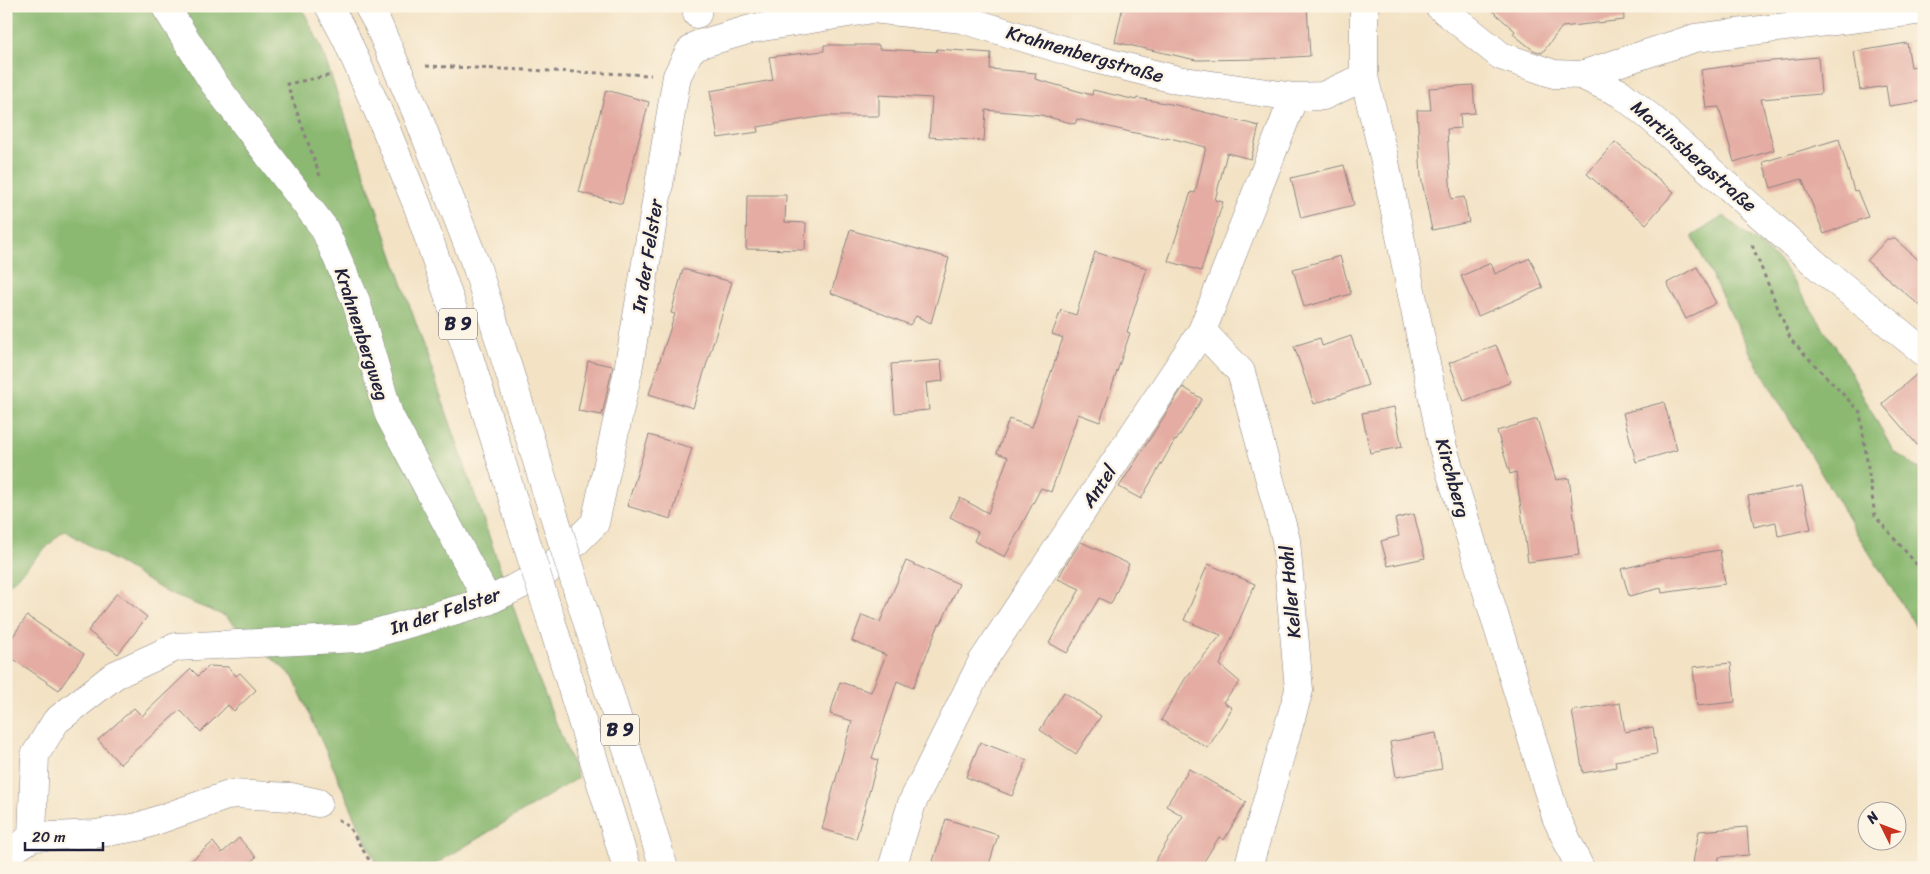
<svg xmlns="http://www.w3.org/2000/svg" width="1930" height="874" viewBox="0 0 1930 874" font-family="Sriracha,sans-serif">
<style>
.forest{fill:#8cb972;stroke:#576e56}
.building{fill:#e4aca2}
.lines{fill:none;stroke-linecap:round;stroke-linejoin:round}
.minor-casing{stroke:#8a8280;stroke-width:29}
.highway-casing{stroke:#8a8280;stroke-width:29}
.path{stroke:#8a8280;stroke-width:3;stroke-dasharray:4 4;stroke-linecap:butt}
.minor{stroke:#fff;stroke-width:28}
.highway{stroke:#fff;stroke-width:28}
.highway-bridge-casing{stroke:#8a8280;stroke-width:29;stroke-linecap:butt}
.highway-bridge{stroke:#fff;stroke-width:28}
.labels{text-anchor:middle;dominant-baseline:central;stroke-width:5;stroke-linejoin:round;paint-order:stroke}
.shield{fill:#fcf5e5;stroke:#63616e;stroke-width:1}
.shield-label{font-size:18px;font-weight:bold;fill:#22223b}
.street-label{font-size:19px;fill:#22223b;stroke:#fcf5e5}
</style>
<rect width="100%" height="100%" fill="#fcf5e5"/>
<filter id="ink" filterUnits="userSpaceOnUse"><feTurbulence type="fractalNoise" baseFrequency=".02" numOctaves="2"/><feDisplacementMap in="SourceGraphic" scale="10" xChannelSelector="R" yChannelSelector="G"/><feConvolveMatrix kernelMatrix="1 2 1 2 8 2 1 2 1" color-interpolation-filters="sRGB"/></filter>
<filter id="wash" filterUnits="userSpaceOnUse"><feTurbulence type="fractalNoise" baseFrequency=".0096" numOctaves="4" result="noise"/><feDisplacementMap in="SourceGraphic" scale="20" xChannelSelector="R" yChannelSelector="G"/><feGaussianBlur stdDeviation="1.12" result="paint"/><feColorMatrix in="noise" values="0 0 0 0 0 0 0 0 0 0 0 0 0 0 0 0 0 1.4 0 .05"/><feComposite in="paint" operator="in"/></filter>
<g filter="url(#wash)">
<rect width="100%" height="100%" fill="#f3e2c4"/>
<path class="forest" d="M 6,6 L 301,6 L 321,47 L 535,670 L 578,778 L 429,868 L 378,868 L 293,677 L 225,616 L 168,593 L 64,530 L 6,588 Z
M 1724,216 L 1781,263 L 1841,355 L 1893,451 L 1924,472 L 1924,643 L 1912,620 L 1859,537 L 1753,358 L 1692,236 Z"/>
<g id="blocks">
<path class="building" d="M 1123,6 L 1307,6 L 1310,56 L 1261,59 L 1196,60 L 1115,42 Z
M 1487,6 L 1623,6 L 1624,20 L 1562,27 L 1542,53 L 1533,50 L 1513,34 L 1515,31 Z
M 1907,43 L 1911,67 L 1924,65 L 1924,101 L 1889,106 L 1886,86 L 1860,90 L 1854,52 Z
M 824,45 L 879,45 L 879,49 L 936,52 L 937,49 L 991,53 L 990,69 L 1036,73 L 1035,79 L 1092,95 L 1093,90 L 1136,100 L 1137,98 L 1176,105 L 1259,126 L 1251,159 L 1227,153 L 1215,200 L 1223,202 L 1201,271 L 1168,261 L 1191,192 L 1195,193 L 1206,147 L 1166,137 L 1166,139 L 1130,132 L 1077,119 L 1075,124 L 1041,115 L 986,110 L 984,141 L 929,137 L 932,98 L 879,95 L 879,116 L 825,116 L 757,127 L 758,132 L 718,138 L 710,91 L 773,80 L 769,57 L 824,51 Z
M 1818,57 L 1821,94 L 1761,99 L 1774,150 L 1734,162 L 1719,107 L 1706,108 L 1701,70 L 1750,63 Z
M 1473,85 L 1475,113 L 1460,114 L 1461,128 L 1447,129 L 1451,199 L 1464,197 L 1469,222 L 1432,230 L 1421,177 L 1417,110 L 1431,110 L 1429,88 Z
M 606,90 L 649,102 L 622,204 L 579,192 Z
M 1839,139 L 1854,191 L 1857,190 L 1868,217 L 1824,234 L 1802,179 L 1771,188 L 1763,162 Z
M 1615,142 L 1674,192 L 1646,224 L 1587,174 Z
M 1344,165 L 1354,205 L 1301,218 L 1291,178 Z
M 747,195 L 786,195 L 785,222 L 806,223 L 805,250 L 746,249 Z
M 850,230 L 949,258 L 931,323 L 916,316 L 910,325 L 831,293 Z
M 1887,239 L 1895,239 L 1924,265 L 1924,309 L 1867,261 Z
M 1095,252 L 1147,268 L 1127,332 L 1130,333 L 1100,422 L 1078,414 L 1051,492 L 1041,488 L 1005,557 L 974,541 L 978,532 L 950,517 L 960,498 L 988,513 L 1008,457 L 997,453 L 1009,419 L 1032,427 L 1063,338 L 1052,334 L 1061,310 L 1076,315 Z
M 1340,256 L 1351,294 L 1304,307 L 1293,269 Z
M 1530,258 L 1543,288 L 1478,316 L 1461,276 L 1491,263 L 1495,274 Z
M 1697,267 L 1716,303 L 1686,319 L 1667,283 Z
M 683,269 L 732,282 L 693,408 L 649,394 L 675,314 L 671,313 Z
M 1351,336 L 1368,385 L 1314,404 L 1294,346 L 1320,338 L 1322,346 Z
M 1496,345 L 1511,382 L 1464,401 L 1449,363 Z
M 941,360 L 943,381 L 926,383 L 929,410 L 895,413 L 891,364 Z
M 588,361 L 613,366 L 602,415 L 578,411 Z
M 1924,368 L 1924,453 L 1882,404 Z
M 1183,387 L 1202,399 L 1176,441 L 1175,440 L 1141,499 L 1119,487 Z
M 1664,402 L 1677,450 L 1636,462 L 1623,413 Z
M 1394,407 L 1402,447 L 1370,453 L 1362,413 Z
M 1537,419 L 1556,480 L 1569,478 L 1579,555 L 1528,562 L 1516,472 L 1510,474 L 1497,431 Z
M 649,435 L 692,448 L 671,519 L 627,506 Z
M 1802,486 L 1811,529 L 1778,536 L 1776,522 L 1754,527 L 1748,496 Z
M 1414,514 L 1425,558 L 1388,566 L 1381,541 L 1399,536 L 1395,519 Z
M 1081,542 L 1129,564 L 1111,604 L 1099,598 L 1067,653 L 1049,643 L 1080,589 L 1058,579 L 1065,566 Z
M 1720,550 L 1725,584 L 1662,593 L 1661,588 L 1629,596 L 1621,569 L 1663,559 Z
M 906,561 L 959,584 L 941,624 L 939,624 L 913,688 L 897,681 L 872,758 L 878,760 L 856,839 L 822,829 L 852,721 L 830,714 L 840,682 L 871,692 L 886,655 L 852,641 L 862,615 L 880,622 Z
M 1208,564 L 1255,584 L 1220,665 L 1240,682 L 1223,702 L 1232,708 L 1208,748 L 1161,720 L 1185,679 L 1221,635 L 1184,620 Z
M 117,593 L 147,617 L 118,654 L 88,631 Z
M 27,616 L 84,654 L 59,690 L 6,654 L 6,646 Z
M 1731,663 L 1735,702 L 1697,706 L 1693,667 Z
M 208,666 L 228,667 L 236,676 L 240,673 L 256,690 L 234,711 L 228,705 L 201,732 L 180,710 L 120,764 L 98,740 L 134,708 L 142,716 L 191,669 L 198,676 Z
M 1064,692 L 1101,716 L 1076,754 L 1040,730 Z
M 1620,703 L 1625,732 L 1653,727 L 1657,754 L 1615,761 L 1616,767 L 1583,773 L 1572,711 Z
M 1436,733 L 1442,769 L 1396,777 L 1390,742 Z
M 980,742 L 1027,760 L 1012,796 L 966,777 Z
M 1189,769 L 1246,802 L 1224,840 L 1219,837 L 1200,868 L 1151,868 L 1183,816 L 1166,806 Z
M 946,819 L 998,835 L 988,868 L 931,868 Z
M 1747,827 L 1749,855 L 1719,857 L 1717,868 L 1692,868 L 1699,831 Z
M 239,838 L 256,857 L 244,868 L 183,868 L 213,842 L 222,853 Z"/>
</g>
</g>
<g filter="url(#ink)">
<use href="#blocks" fill-opacity="0" stroke="#8a8280" stroke-width="1"/>
<g class="lines">
<g class="minor-casing">
<path id="minor" d="M 165,6 L 213,82 L 324,228 L 356,301 L 389,415 L 488,601
M 1364,6 L 1364,77 L 1384,157 L 1443,448 L 1556,817 L 1580,868
M 1439,6 L 1501,56 L 1554,74 L 1581,75 L 1620,93 L 1650,117 L 1820,268 L 1924,352
M 697,14 L 698,6
M 1581,75 L 1695,38 L 1924,10
M 1202,331 L 1241,372 L 1286,540 L 1299,690 L 1248,868
M 32,837 L 95,834 L 138,827 L 232,794 L 291,797 L 318,803
M 6,855 L 32,837 L 35,755 L 56,721 L 115,675 L 176,647 L 358,638 L 488,601 L 545,573 L 595,523 L 628,371 L 677,76 L 689,52 L 697,45 L 751,29 L 873,9 L 962,19 L 1087,57 L 1178,80 L 1294,97 L 1323,96 L 1364,77
M 892,868 L 912,803 L 982,662 L 1202,331 L 1294,97"/>
</g>
<g class="highway-casing">
<path id="highway" d="M 329,6 L 346,38
M 368,6 L 377,22
M 417,114 L 477,268 L 546,490
M 385,127 L 418,207 L 468,353 L 521,525
M 578,592 L 664,868
M 551,620 L 627,868"/>
</g>
<path class="path" d="M 426,66 L 651,75
M 320,176 L 287,84 L 332,75
M 1752,245 L 1791,340 L 1860,412 L 1875,516 L 1924,573
M 338,819 L 349,827 L 374,868"/>
<use href="#minor" class="minor"/>
<use href="#highway" class="highway"/>
<g class="highway-bridge-casing">
<path id="highway-bridge" d="M 377,22 L 417,114
M 346,38 L 385,127
M 546,490 L 578,592
M 521,525 L 551,620"/>
</g>
<use href="#highway-bridge" class="highway-bridge"/>
</g>
</g>
<g class="labels">
<g class="shield">
<rect x="439" y="308.5" width="38" height="31" rx="4"/>
<rect x="601" y="714.5" width="38" height="31" rx="4"/>
</g>
<g class="shield-label">
<text x="458" y="324">B 9</text>
<text x="620" y="730">B 9</text>
</g>
<g class="street-label">
<text transform="translate(1085 54) rotate(16)">Krahnenbergstraße</text>
<text transform="translate(1694 156) rotate(41)">Martinsbergstraße</text>
<text transform="translate(647 256) rotate(-81)">In der Felster</text>
<text transform="translate(362 334) rotate(72)">Krahnenbergweg</text>
<text transform="translate(1453 478) rotate(74)">Kirchberg</text>
<text transform="translate(1099 486) rotate(-56)">Antel</text>
<text transform="translate(1290 592) rotate(-95)">Keller Hohl</text>
<text transform="translate(445 611) rotate(-18)">In der Felster</text>
</g>
</g>
<rect width="1930" height="874" fill="none" stroke="#fcf5e5" stroke-width="25"/>
<g transform="translate(1882 826) rotate(312)"><circle r="24" fill="#fcf5e5" stroke="#a5a1a1"/>
<path d="M0-4L9 19L0 12L-9 19Z" fill="#c8321e"/>
<text y="-8" font-size="14" font-weight="bold" text-anchor="middle" fill="#22223b">N</text>
</g>
<path d="M25 842v8h78v-8" fill="none" stroke="#22223b" stroke-width="2.5"/>
<text x="32" y="842" font-size="15" fill="#22223b" stroke="#fcf5e5" stroke-width="4" paint-order="stroke">20 m</text>
</svg>
